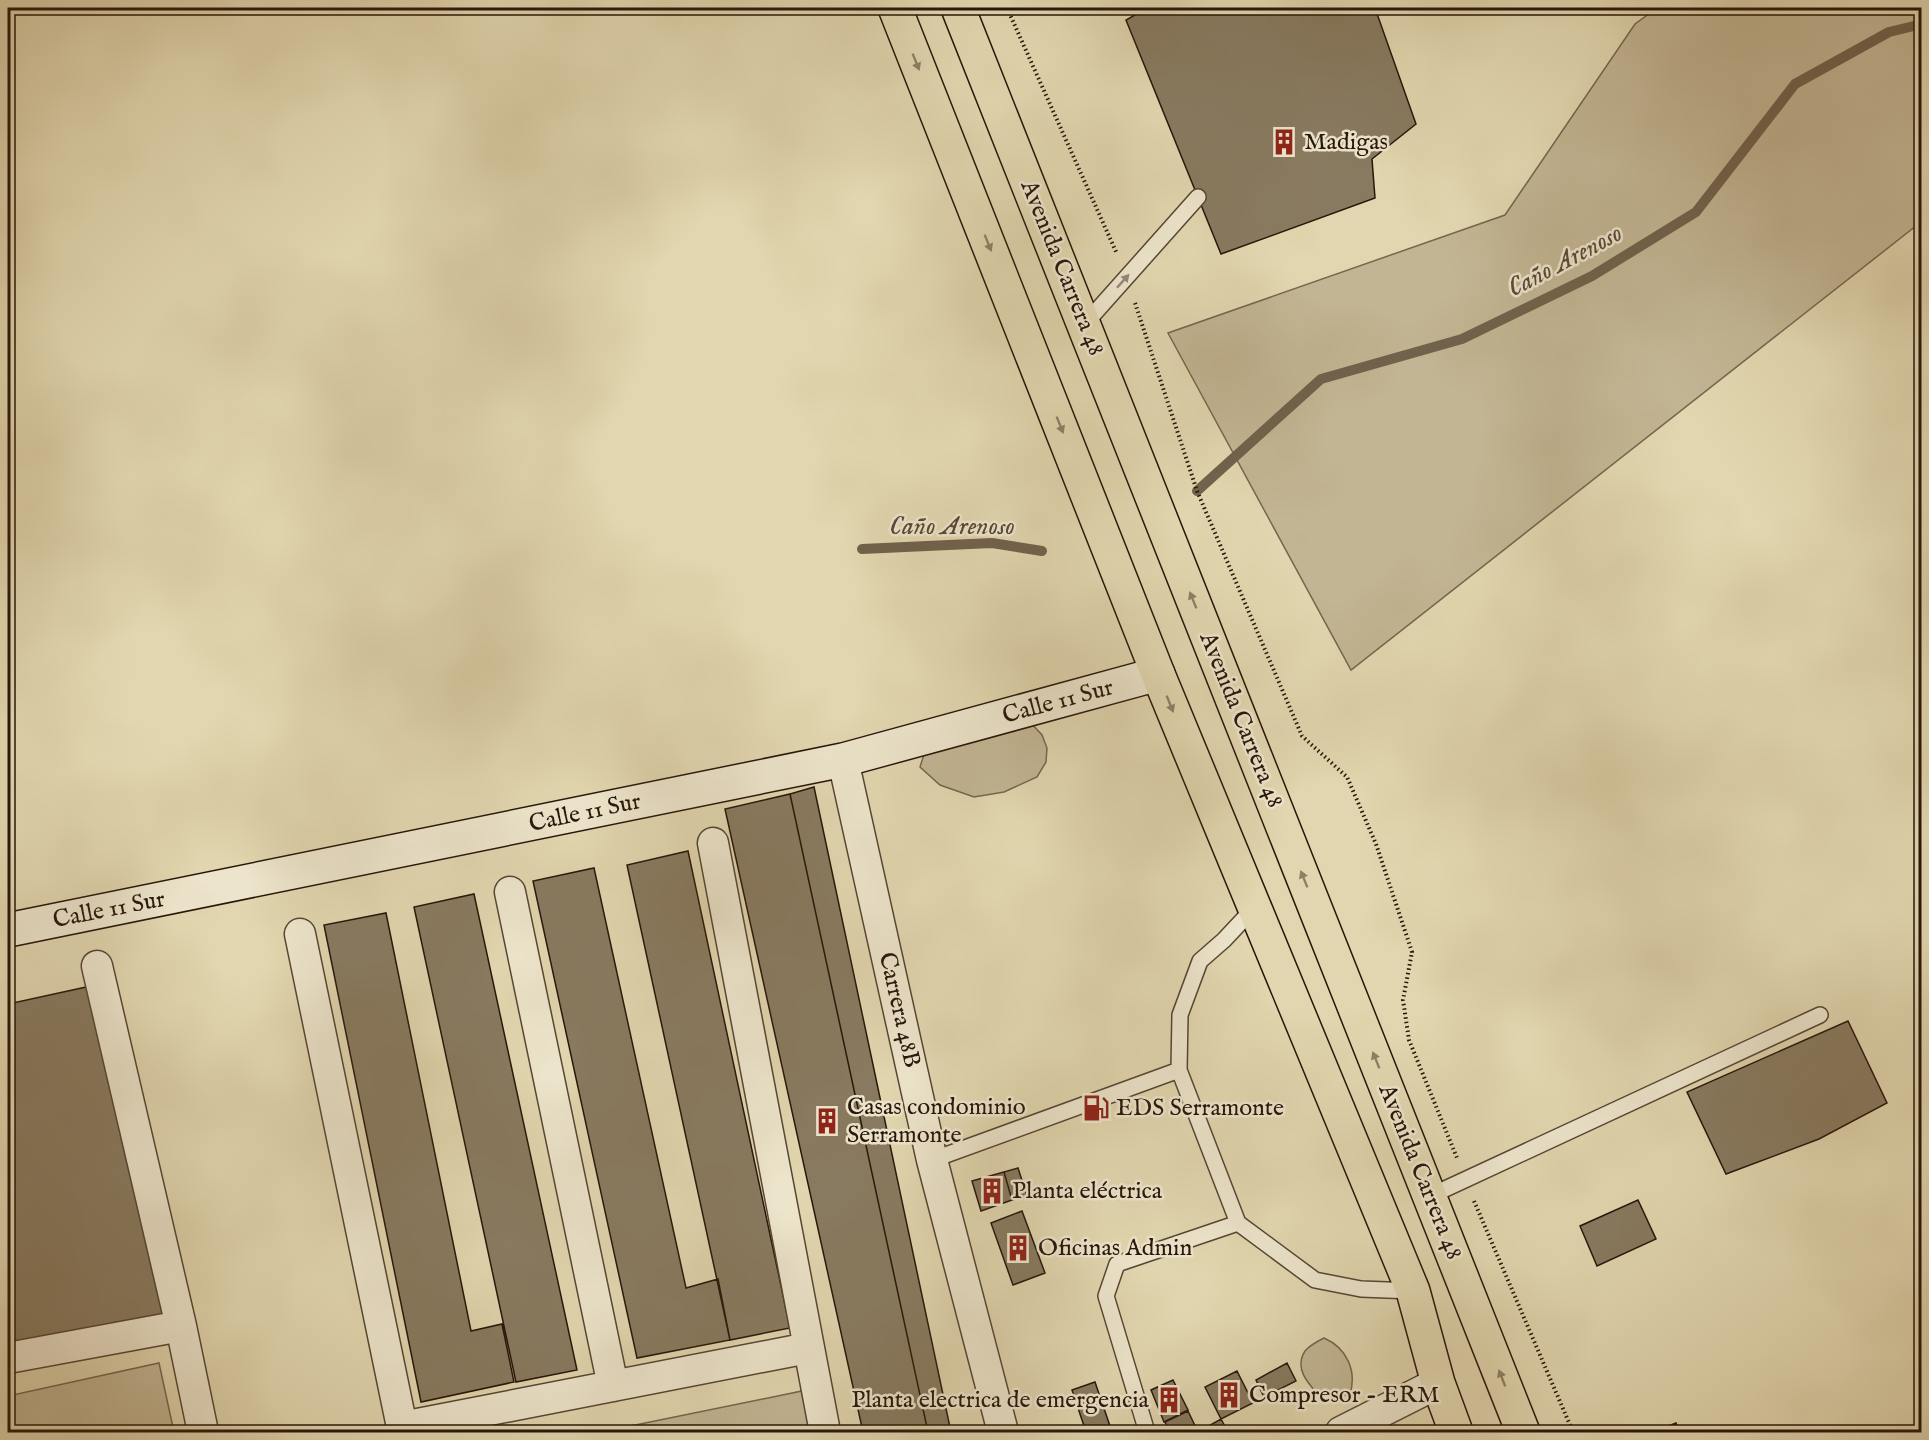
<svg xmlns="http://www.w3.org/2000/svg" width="1929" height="1440" viewBox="0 0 1929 1440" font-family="'IM FELL English',serif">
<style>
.green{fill:#c2b593;stroke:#75664f;stroke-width:1.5}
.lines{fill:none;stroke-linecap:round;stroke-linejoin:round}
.stream{stroke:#71624c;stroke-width:10}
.building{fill:#887a60;stroke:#28160b;stroke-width:1.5}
.lane-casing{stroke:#564634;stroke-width:18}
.street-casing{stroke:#564634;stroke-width:33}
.secondary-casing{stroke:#28160b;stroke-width:36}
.primary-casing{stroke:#28160b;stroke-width:36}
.path{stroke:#28160b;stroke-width:4;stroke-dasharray:1.5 3;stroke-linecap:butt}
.lane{stroke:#ece4cb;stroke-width:15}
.street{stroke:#ece4cb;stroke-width:30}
.secondary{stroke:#ece4cb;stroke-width:33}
.primary{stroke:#e1d6af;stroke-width:33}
.oneway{fill:#8e8065}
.oneway2{fill:#948775}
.labels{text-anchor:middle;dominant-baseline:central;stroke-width:5;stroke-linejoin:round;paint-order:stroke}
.poi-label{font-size:24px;fill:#28160b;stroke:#ece4cb;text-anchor:start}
.street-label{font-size:24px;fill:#28160b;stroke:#ece4cb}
.water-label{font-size:26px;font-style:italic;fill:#594936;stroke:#ece4cb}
</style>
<rect width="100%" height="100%" fill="#e1d6af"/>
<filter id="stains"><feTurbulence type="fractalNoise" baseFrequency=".00333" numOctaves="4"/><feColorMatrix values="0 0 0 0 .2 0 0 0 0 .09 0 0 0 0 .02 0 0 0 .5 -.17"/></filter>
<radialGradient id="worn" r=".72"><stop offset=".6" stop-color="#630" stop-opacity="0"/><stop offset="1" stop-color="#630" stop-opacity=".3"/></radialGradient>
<path class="green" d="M 1657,8 L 1921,8 L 1921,222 L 1351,670 L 1168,333 L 1505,215 L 1635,24 Z
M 1029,721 L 1042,735 L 1047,748 L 1046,762 L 1037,777 L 1004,792 L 974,797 L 940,785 L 920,767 L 926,748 Z
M 1324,1338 C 1347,1348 1357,1371 1350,1394 L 1324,1401 C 1313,1388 1292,1371 1305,1351 C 1309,1346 1318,1341 1324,1338 Z
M 159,1363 L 174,1432 L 8,1432 L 8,1396 Z
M 802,1391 L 812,1432 L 601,1432 Z"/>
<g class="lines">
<path class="stream" d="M 1197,491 L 1321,379 L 1462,339 L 1592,276 L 1696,212 L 1795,84 L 1889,32 L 1922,24
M 862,549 L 992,543 L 1042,551"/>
</g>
<path class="building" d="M 1147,8 L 1375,8 L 1416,124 L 1372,159 L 1375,198 L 1221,254 L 1126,20 Z
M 814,787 L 951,1432 L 928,1432 L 790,794 Z
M 790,794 L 928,1432 L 863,1432 L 725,809 Z
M 688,851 L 790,1328 L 730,1340 L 627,865 Z
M 594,868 L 686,1288 L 718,1279 L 730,1340 L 637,1358 L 533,881 Z
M 474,894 L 577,1370 L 516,1382 L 414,907 Z
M 386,913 L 471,1331 L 502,1324 L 514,1382 L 421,1402 L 324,925 Z
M 91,986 L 168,1313 L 10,1343 L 8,1327 L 8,1004 Z
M 1848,1021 L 1887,1103 L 1819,1139 L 1726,1174 L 1687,1092 Z
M 1018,1168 L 1027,1196 L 1012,1200 L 1004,1172 Z
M 1004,1172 L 1012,1200 L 981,1211 L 972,1181 Z
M 1638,1200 L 1656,1239 L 1597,1266 L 1580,1226 Z
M 1022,1211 L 1045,1273 L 1013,1285 L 991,1223 Z
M 1287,1363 L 1296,1381 L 1264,1397 L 1256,1380 Z
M 1237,1371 L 1253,1403 L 1221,1419 L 1205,1387 Z
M 1173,1380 L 1188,1410 L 1164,1422 L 1151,1390 Z
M 1095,1382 L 1111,1429 L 1099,1432 L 1086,1432 L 1072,1390 Z
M 1188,1411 L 1198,1432 L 1170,1432 L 1165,1422 Z
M 1221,1419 L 1228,1432 L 1198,1432 Z
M 1676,1423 L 1679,1432 L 1653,1432 Z"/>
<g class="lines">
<g class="lane-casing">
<path id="lane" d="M 1084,325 L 1198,197
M 1254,908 L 1224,940 L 1200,961 L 1180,1015 L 1179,1070 L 1238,1223 L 1315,1280 L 1361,1289 L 1413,1291
M 932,1160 L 1179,1070
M 1430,1196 L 1820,1015
M 1147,1432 L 1106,1296 L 1117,1264 L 1238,1223"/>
</g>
<g class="street-casing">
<path id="street" d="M 843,760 L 932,1160 L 1003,1432
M 713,843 L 825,1432
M 510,892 L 613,1386
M 300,934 L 403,1432
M 97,966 L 181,1326 L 203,1432
M 8,1358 L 181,1326
M 402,1427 L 808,1348
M 1341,1432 L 1438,1383"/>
</g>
<g class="secondary-casing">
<path id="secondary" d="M 8,930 L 843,760 L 1158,674"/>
</g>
<g class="primary-casing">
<path id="primary" d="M 895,8 L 1158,674 L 1413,1291 L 1438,1383 L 1456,1432
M 958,8 L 1523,1432"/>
</g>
<path class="path" d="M 1007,8 L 1117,254
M 1135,303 L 1197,491 L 1302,736 L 1347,777 L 1376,844 L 1412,952 L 1403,1000 L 1409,1040 L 1457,1158
M 1474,1201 L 1573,1432"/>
<use href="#lane" class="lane"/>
<use href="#street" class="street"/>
<use href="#secondary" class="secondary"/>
<use href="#primary" class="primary"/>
</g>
<defs><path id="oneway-solid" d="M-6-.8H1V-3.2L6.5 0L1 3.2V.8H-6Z" transform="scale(1.5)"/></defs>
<g class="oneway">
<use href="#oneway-solid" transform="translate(916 62) rotate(68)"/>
<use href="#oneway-solid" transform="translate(988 243) rotate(68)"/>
<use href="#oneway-solid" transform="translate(1060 425) rotate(68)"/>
<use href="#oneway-solid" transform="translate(1193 600) rotate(-112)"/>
<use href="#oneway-solid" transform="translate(1170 704) rotate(68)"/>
<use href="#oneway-solid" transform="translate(1304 879) rotate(-112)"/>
<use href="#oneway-solid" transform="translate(1376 1060) rotate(-112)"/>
<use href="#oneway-solid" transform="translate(1502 1378) rotate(-111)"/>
</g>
<use class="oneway2" href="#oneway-solid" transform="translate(1123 281) rotate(-48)"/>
<defs>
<g id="building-bare" transform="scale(2.07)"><path d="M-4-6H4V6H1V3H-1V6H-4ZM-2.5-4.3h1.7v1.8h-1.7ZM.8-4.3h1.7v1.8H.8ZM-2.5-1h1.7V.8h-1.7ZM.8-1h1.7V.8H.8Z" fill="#8f2418" stroke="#ece4cb" stroke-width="2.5" paint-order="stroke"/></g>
<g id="fuel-bare" transform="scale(2.07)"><path d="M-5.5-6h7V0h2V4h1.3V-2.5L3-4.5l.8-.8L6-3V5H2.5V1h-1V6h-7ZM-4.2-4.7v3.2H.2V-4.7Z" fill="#8f2418" stroke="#ece4cb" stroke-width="2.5" paint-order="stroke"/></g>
</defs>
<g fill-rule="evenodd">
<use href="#building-bare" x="1284" y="142"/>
<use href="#fuel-bare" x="1096" y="1108"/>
<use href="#building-bare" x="827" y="1121"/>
<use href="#building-bare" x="992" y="1191"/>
<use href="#building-bare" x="1018" y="1248"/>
<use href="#building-bare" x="1229" y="1395"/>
<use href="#building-bare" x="1169" y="1400"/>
</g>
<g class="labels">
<g class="poi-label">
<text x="1304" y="142">Madigas</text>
<text x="847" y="1107">Casas condominio<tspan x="847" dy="28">Serramonte</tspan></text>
<text x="1116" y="1108">EDS Serramonte</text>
<text x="1012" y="1191">Planta eléctrica</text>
<text x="1038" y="1248">Oficinas Admin</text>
<text x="1249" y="1395">Compresor - ERM</text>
<text x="1149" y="1400" text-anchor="end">Planta electrica de emergencia</text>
</g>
<g class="street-label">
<text transform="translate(1062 268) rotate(68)">Avenida Carrera 48</text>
<text transform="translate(1058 702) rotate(-15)">Calle 11 Sur</text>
<text transform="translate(1241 720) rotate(68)">Avenida Carrera 48</text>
<text transform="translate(585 813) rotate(-12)">Calle 11 Sur</text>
<text transform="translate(109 910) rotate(-11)">Calle 11 Sur</text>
<text transform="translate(899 1010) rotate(77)">Carrera 48B</text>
<text transform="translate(1420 1172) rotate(68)">Avenida Carrera 48</text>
</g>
<g class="water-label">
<text transform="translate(1565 261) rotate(-28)">Caño Arenoso</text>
<text x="952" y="526">Caño Arenoso</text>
</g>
</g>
<rect width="1929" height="1440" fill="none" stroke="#e1d6af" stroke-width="30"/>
<rect x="9" y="9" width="1911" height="1422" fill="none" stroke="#28160b" stroke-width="3"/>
<rect x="15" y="15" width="1899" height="1410" fill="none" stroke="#28160b" stroke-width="1.5"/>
<rect width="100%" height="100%" filter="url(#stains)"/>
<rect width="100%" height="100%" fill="url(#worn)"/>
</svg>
